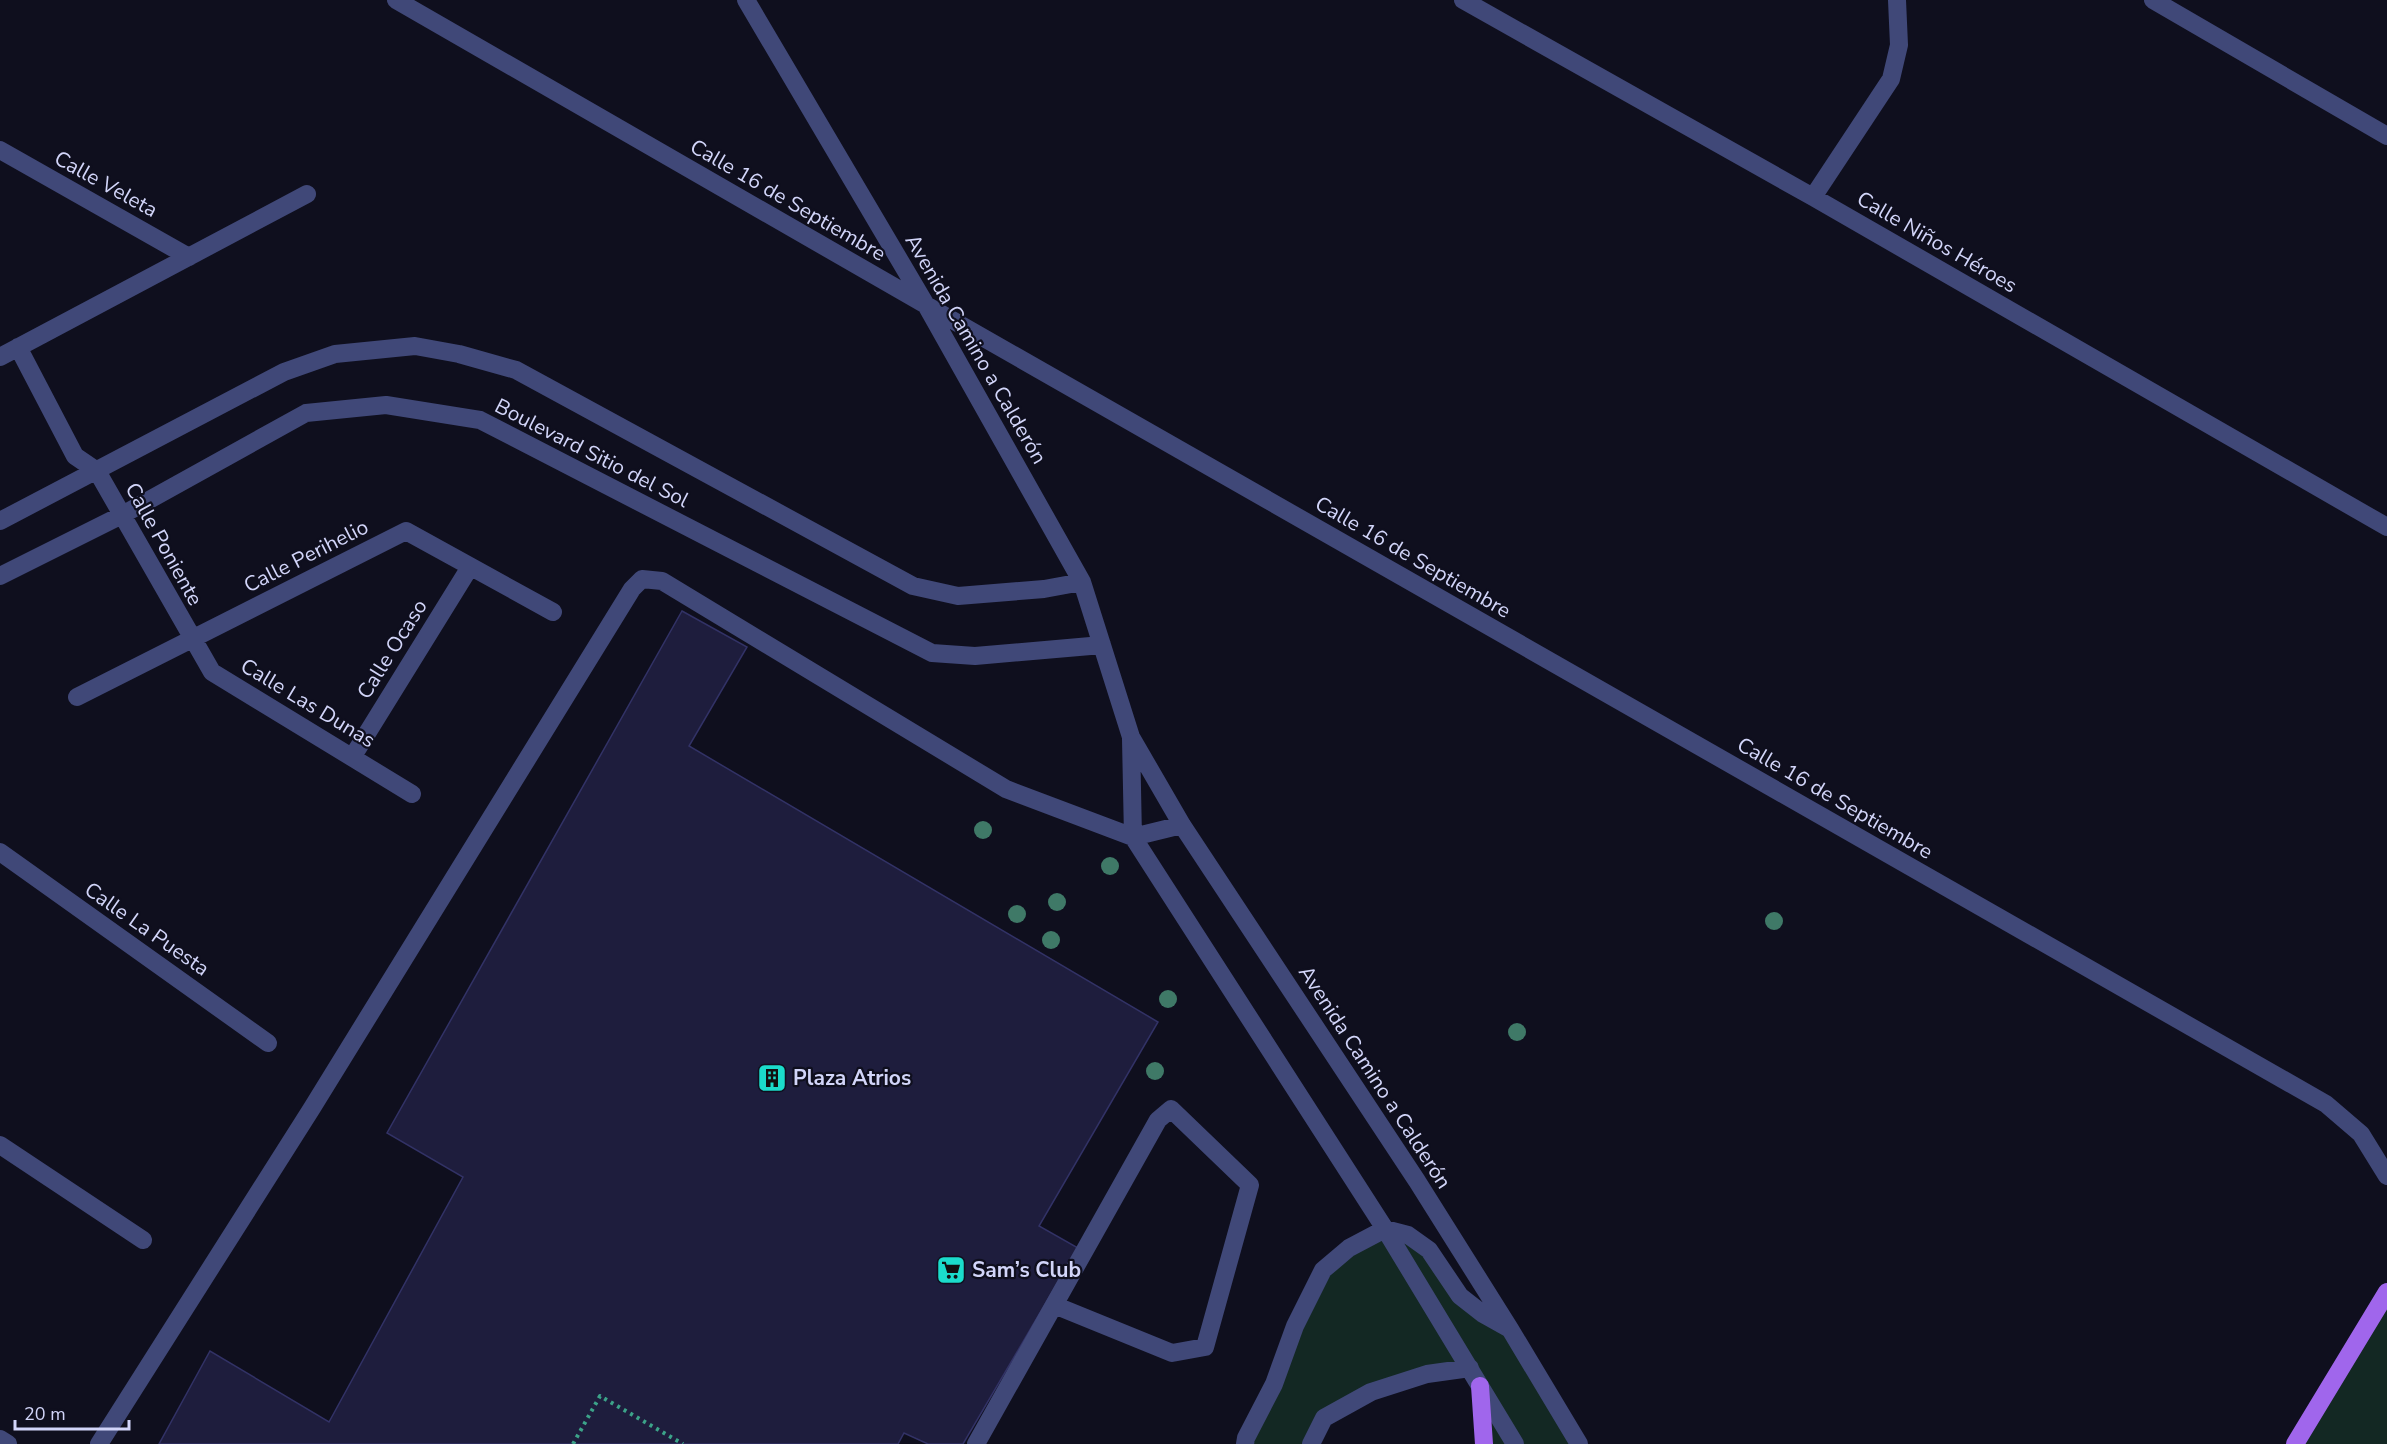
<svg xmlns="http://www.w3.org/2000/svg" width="2387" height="1444" viewBox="0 0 2387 1444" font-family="'Nunito Sans',sans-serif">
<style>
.green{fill:#132823}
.building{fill:#1e1d3d;stroke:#323266;stroke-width:1.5}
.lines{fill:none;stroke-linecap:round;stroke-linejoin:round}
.path{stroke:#3ca389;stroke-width:4;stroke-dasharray:3 4.5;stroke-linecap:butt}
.minor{stroke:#404878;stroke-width:18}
.major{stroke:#a066ec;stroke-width:18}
.tree{fill:#3f7967}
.labels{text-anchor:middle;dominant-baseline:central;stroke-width:4.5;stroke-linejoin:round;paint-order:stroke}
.street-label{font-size:21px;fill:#d2d5f9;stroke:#0f0f1e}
.poi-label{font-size:21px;font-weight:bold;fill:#d2d5f9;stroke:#0f0f1e;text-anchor:start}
</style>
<rect width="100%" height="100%" fill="#0f0f1e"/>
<path class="green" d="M 1408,1235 L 1460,1296 L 1510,1329 L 1579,1444 L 1491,1444 L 1469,1368 L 1427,1374 L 1324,1418 L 1311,1444 L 1245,1444 L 1295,1326 L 1349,1248 Z
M 2387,1292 L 2387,1444 L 2296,1444 Z"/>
<path class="building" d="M 682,611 L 747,647 L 689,746 L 1158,1022 L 1039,1226 L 1078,1248 L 963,1444 L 928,1444 L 904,1433 L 898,1444 L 159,1444 L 210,1351 L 329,1422 L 463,1177 L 387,1133 Z"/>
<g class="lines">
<path class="path" d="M 573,1444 L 600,1396 L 683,1444"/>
<path class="minor" d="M 396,0 L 926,305 L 2326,1104 L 2361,1134 L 2387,1176
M 746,0 L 926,305 L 1082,582 L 1131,737 L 1182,825 L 1417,1181 L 1510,1329 L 1579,1444
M 1463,0 L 1813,197 L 2387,527
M 2153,0 L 2387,136
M 0,150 L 189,257
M 1813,197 L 1891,79 L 1899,45 L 1897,0
M 18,347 L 75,456 L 97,471 L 212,672 L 412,794
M 0,357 L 307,194
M 0,521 L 284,372 L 335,354 L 415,346 L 459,354 L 516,370 L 913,586 L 958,596 L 1044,589 L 1082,582
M 0,576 L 122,515 L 306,413 L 386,405 L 480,420 L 932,653 L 975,656 L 1102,645
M 77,697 L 406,531 L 553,612
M 1131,739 L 1133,837 L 1385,1229 L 1515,1444
M 353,756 L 470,567
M 0,852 L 268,1043
M 0,1145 L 143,1240
M 0,1439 L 8,1444
M 99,1444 L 312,1108 L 632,589 L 642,579 L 662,581 L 1006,789 L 1133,837 L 1182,825
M 976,1444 C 1037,1336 1097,1228 1158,1120 L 1171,1109 L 1250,1185 L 1205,1347 L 1172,1353 L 1054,1305
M 1245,1444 L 1246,1438 L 1274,1384 L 1295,1326 L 1323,1270 L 1349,1248 L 1385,1229 L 1408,1235 L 1429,1250 L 1460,1296 L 1483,1314 L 1508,1328
M 1311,1444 L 1324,1418 L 1371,1392 L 1427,1374 L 1470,1368"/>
<path class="major" d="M 1480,1386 L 1484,1444
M 2295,1444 L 2387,1292"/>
</g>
<g class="tree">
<circle cx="983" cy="830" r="9"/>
<circle cx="1110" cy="866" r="9"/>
<circle cx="1057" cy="902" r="9"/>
<circle cx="1017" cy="914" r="9"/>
<circle cx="1774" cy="921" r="9"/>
<circle cx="1051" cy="940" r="9"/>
<circle cx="1168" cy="999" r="9"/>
<circle cx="1517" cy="1032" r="9"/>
<circle cx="1155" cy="1071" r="9"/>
</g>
<defs>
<g id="building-square" transform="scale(1.5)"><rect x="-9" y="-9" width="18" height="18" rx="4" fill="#1bdccb" stroke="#0f0f1e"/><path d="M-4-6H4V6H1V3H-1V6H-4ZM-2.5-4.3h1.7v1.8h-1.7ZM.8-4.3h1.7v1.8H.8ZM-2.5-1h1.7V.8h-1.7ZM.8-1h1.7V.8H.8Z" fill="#111"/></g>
<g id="supermarket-square" transform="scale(1.5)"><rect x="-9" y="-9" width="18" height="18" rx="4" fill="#1bdccb" stroke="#0f0f1e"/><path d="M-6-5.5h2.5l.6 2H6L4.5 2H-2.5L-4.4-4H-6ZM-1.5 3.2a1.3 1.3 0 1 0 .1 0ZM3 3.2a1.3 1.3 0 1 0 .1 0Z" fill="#111"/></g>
</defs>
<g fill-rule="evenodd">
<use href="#building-square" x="772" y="1078"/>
<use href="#supermarket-square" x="951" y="1270"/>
</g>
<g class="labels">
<g class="street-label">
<text transform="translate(106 184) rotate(29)">Calle Veleta</text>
<text transform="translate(788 200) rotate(30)">Calle 16 de Septiembre</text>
<text transform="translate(1937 242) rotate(30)">Calle Niños Héroes</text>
<text transform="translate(976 349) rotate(60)">Avenida Camino a Calderón</text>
<text transform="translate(592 453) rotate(27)">Boulevard Sitio del Sol</text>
<text transform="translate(164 544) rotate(61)">Calle Poniente</text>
<text transform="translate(306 556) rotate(-27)">Calle Perihelio</text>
<text transform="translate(1413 557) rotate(30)">Calle 16 de Septiembre</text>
<text transform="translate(392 649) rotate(-58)">Calle Ocaso</text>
<text transform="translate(308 703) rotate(31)">Calle Las Dunas</text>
<text transform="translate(1835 798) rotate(30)">Calle 16 de Septiembre</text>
<text transform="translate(147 929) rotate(35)">Calle La Puesta</text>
<text transform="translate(1375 1077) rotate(57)">Avenida Camino a Calderón</text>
</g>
<g class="poi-label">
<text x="793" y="1078">Plaza Atrios</text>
<text x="972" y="1270">Sam’s Club</text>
</g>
</g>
<path d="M15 1420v9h114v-9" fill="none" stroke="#d2d5f9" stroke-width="3"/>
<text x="24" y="1420" font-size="18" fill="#d2d5f9" stroke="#0f0f1e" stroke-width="4.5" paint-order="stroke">20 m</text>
</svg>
